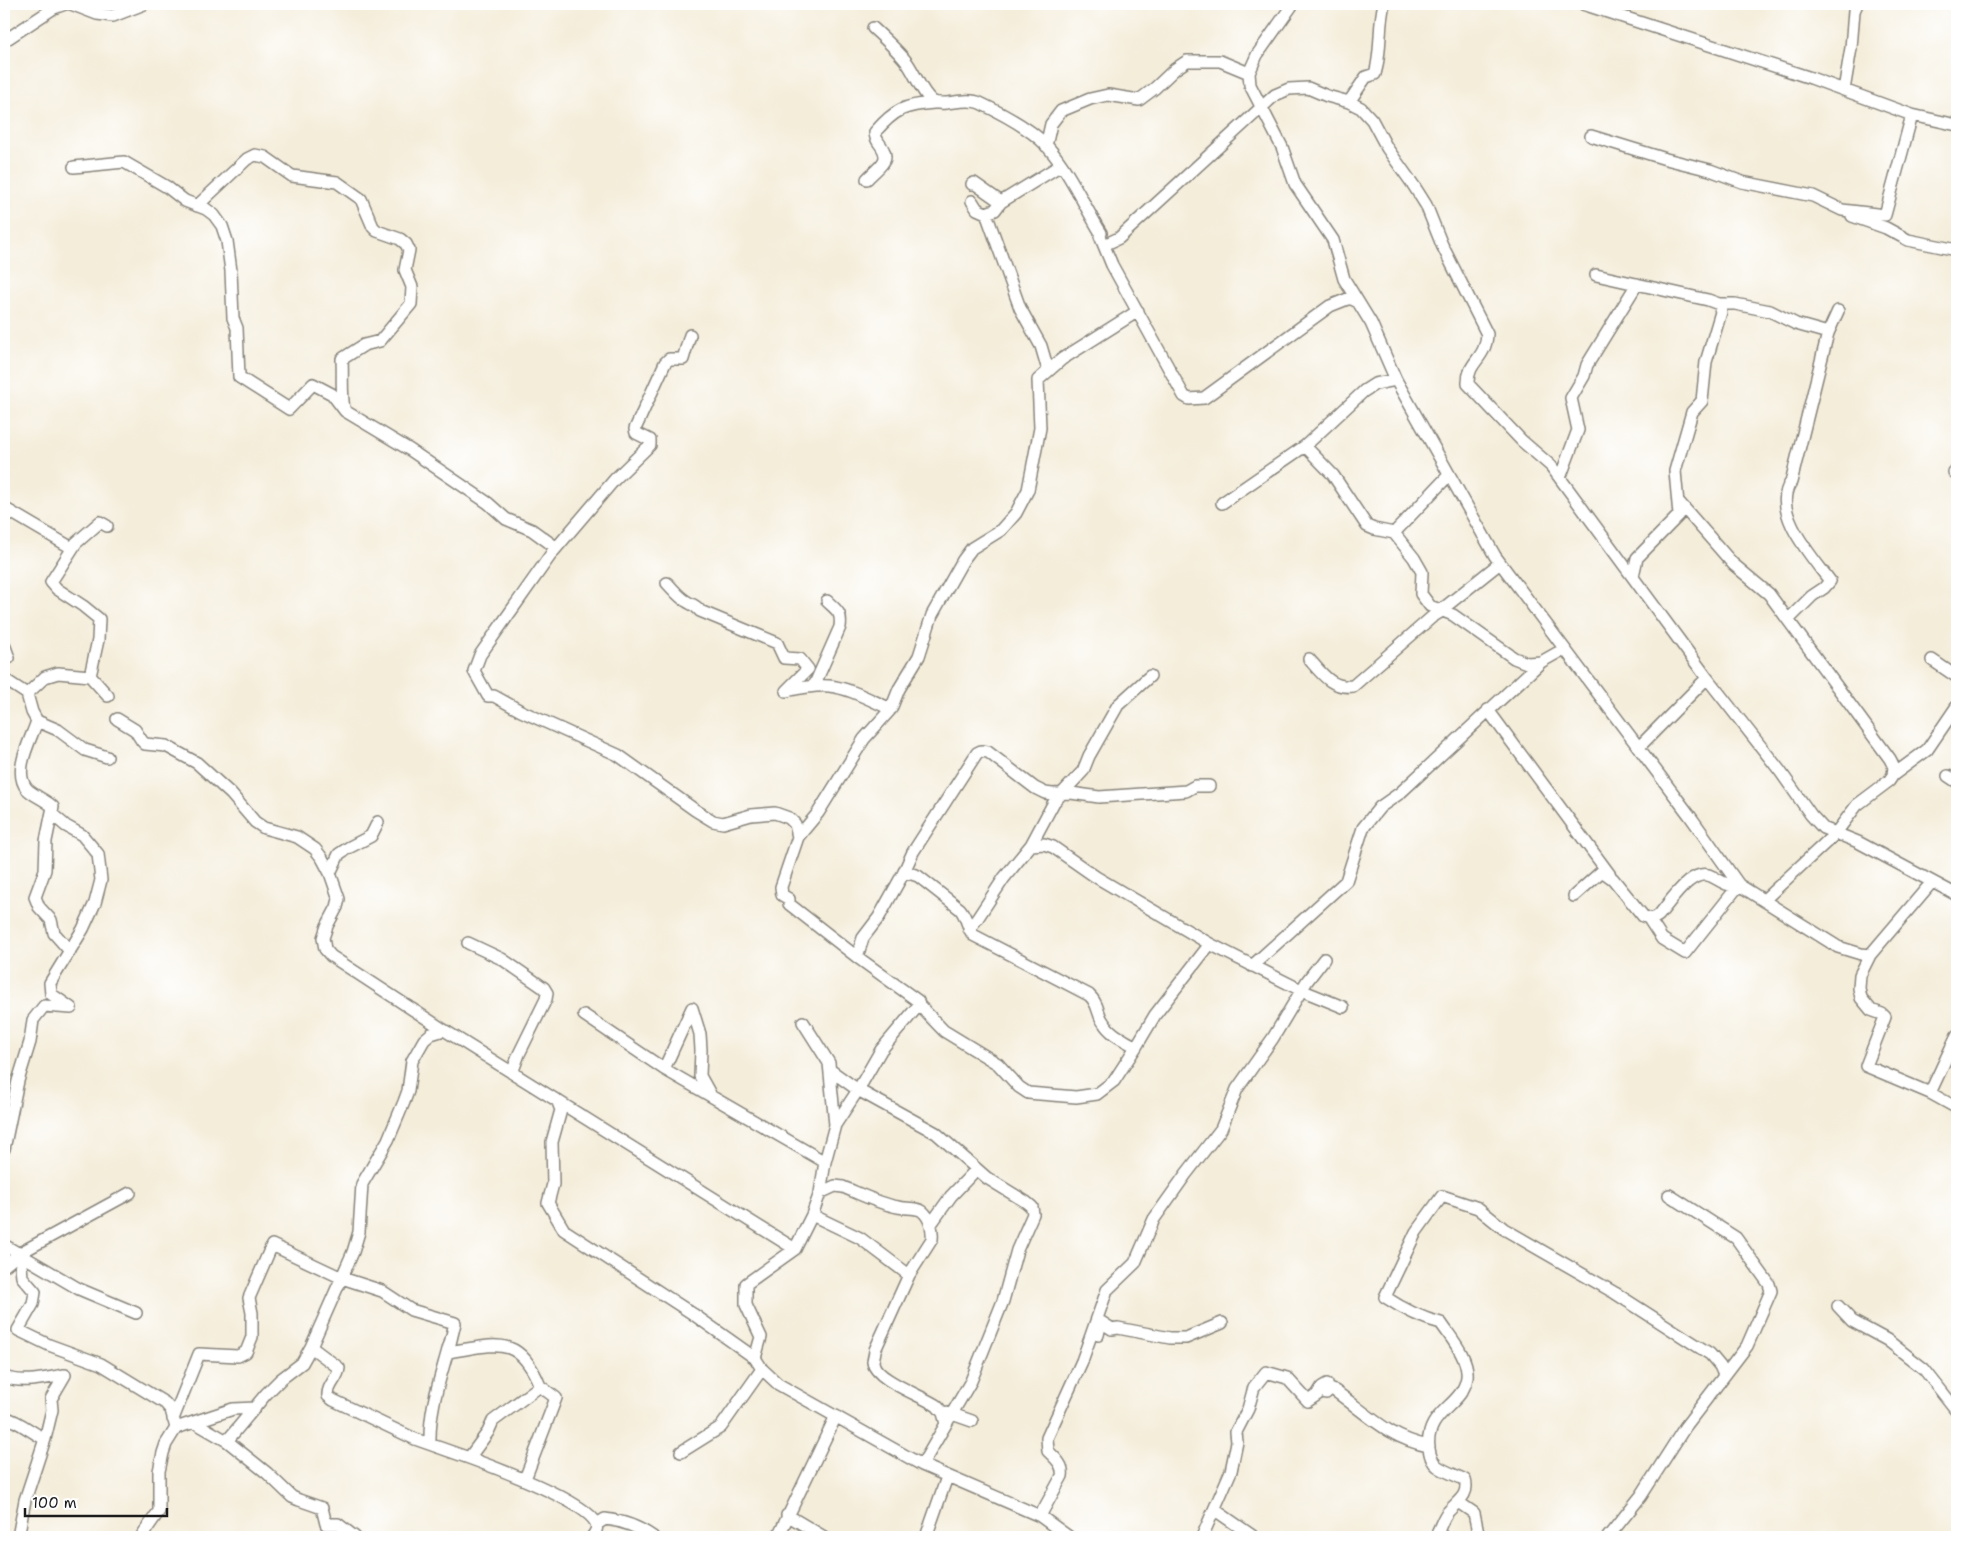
<svg xmlns="http://www.w3.org/2000/svg" width="1961" height="1541" viewBox="0 0 1961 1541" font-family="'Shantell Sans',sans-serif">
<style>
.lines{fill:none;stroke-linecap:round;stroke-linejoin:round}
.street-casing{stroke:#88847b;stroke-width:14}
.street{stroke:#fff;stroke-width:11}
</style>
<rect width="100%" height="100%" fill="#fff"/>
<filter id="ink" filterUnits="userSpaceOnUse"><feTurbulence type="fractalNoise" baseFrequency=".02" numOctaves="2"/><feDisplacementMap in="SourceGraphic" scale="10" xChannelSelector="R" yChannelSelector="G"/><feConvolveMatrix kernelMatrix="1 2 1 2 8 2 1 2 1" color-interpolation-filters="sRGB"/></filter>
<filter id="wash" filterUnits="userSpaceOnUse"><feTurbulence type="fractalNoise" baseFrequency=".0096" numOctaves="4" result="noise"/><feDisplacementMap in="SourceGraphic" scale="20" xChannelSelector="R" yChannelSelector="G"/><feGaussianBlur stdDeviation="1.12" result="paint"/><feColorMatrix in="noise" values="0 0 0 0 0 0 0 0 0 0 0 0 0 0 0 0 0 1.4 0 .05"/><feComposite in="paint" operator="in"/></filter>
<g filter="url(#wash)">
<rect width="100%" height="100%" fill="#f4edda"/>
</g>
<g filter="url(#ink)">
<g class="lines">
<g class="street-casing">
<path id="street" d="M 71,4 L 97,14 L 113,16 L 144,4
M 1293,4 L 1257,55 L 1249,73 L 1250,85 L 1282,147 L 1295,184 L 1333,240 L 1344,279 L 1371,323 L 1396,380 L 1495,556 L 1690,816 L 1739,885 L 1838,947 L 1861,954 L 1870,955
M 1583,4 L 1811,78 L 1912,115 L 1957,125
M 873,28 C 884,38 896,49 905,60 C 915,72 920,91 932,101 C 942,108 965,96 980,103 C 1001,113 1032,130 1047,146 C 1070,172 1083,204 1101,233 L 1100,236 L 1112,265 L 1184,396 L 1189,399 L 1204,398 L 1330,306 L 1350,298 L 1358,302
M 4,41 L 54,8 L 65,4
M 1844,90 L 1851,48 L 1854,11 L 1857,4
M 1349,102 L 1366,77 L 1375,74 C 1382,51 1378,26 1384,4
M 1591,136 L 1666,159 L 1710,170 L 1742,182 L 1813,196 L 1842,210 L 1885,215 L 1912,115
M 1046,146 L 1051,124 L 1061,111 L 1090,99 L 1108,95 L 1139,100 L 1155,88 L 1175,69 L 1187,61 L 1220,61 L 1249,73
M 74,167 L 124,162 L 167,187 L 185,201 L 206,209 L 214,215 L 222,226 L 227,241 L 231,271 L 233,318 L 237,328 L 239,377 L 289,409 L 313,384 L 332,394 L 345,411 L 410,450 L 488,503 L 506,519 L 532,530 L 554,546 L 552,553
M 867,179 C 880,165 893,161 879,143 C 876,139 875,137 875,132 C 895,109 905,105 934,103
M 972,184 L 974,183 L 1001,202
M 972,201 L 977,209 L 986,213 L 995,210 L 1001,202 L 1061,165
M 197,206 L 247,159 L 255,155 L 265,157 L 292,176 L 337,182 L 361,199 L 373,227 L 377,231 L 400,239 L 406,244 L 409,250 L 405,270 L 412,287 L 411,304 L 380,341 L 364,345 L 342,359 C 343,376 341,392 344,409
M 986,213 L 1020,308 L 1041,346 L 1048,370
M 1852,216 L 1886,228 L 1908,240 L 1957,250
M 1104,245 L 1119,238 L 1275,95 L 1289,89 L 1308,88 L 1327,96 L 1349,102 L 1361,108 L 1372,120 L 1387,148 L 1414,186 L 1426,205 L 1442,245 L 1487,334 C 1486,360 1467,361 1468,384 L 1522,441 L 1551,466 L 1707,678 L 1780,771 L 1811,815 L 1823,828 L 1858,842 L 1957,895
M 1596,275 L 1708,300 L 1719,304 L 1721,312 L 1706,362 L 1702,401 L 1692,412 L 1675,471 L 1679,515 L 1637,558 L 1633,576
M 1719,304 L 1735,304 L 1770,311 L 1796,324 L 1828,333
M 690,335 L 683,359 L 669,359 L 665,363 L 635,429 L 636,433 L 650,440 L 650,445 L 615,479 L 552,553 L 480,655 L 474,671 L 488,696 L 494,696 L 521,711 L 618,755 L 695,810 L 713,821 L 723,823 L 751,815 L 775,813 L 789,818 L 795,824 L 798,837
M 1305,446 L 1333,475 L 1367,526 L 1374,529 L 1394,533 L 1414,558 L 1422,572 L 1421,594 L 1430,606 L 1453,615 L 1514,658 L 1527,663 L 1541,662 L 1564,649
M 1954,472 L 1957,472
M 1560,478 L 1578,430 L 1571,398 L 1584,376 L 1587,365 L 1637,284
M 1678,501 L 1733,564 L 1769,594 L 1890,759 L 1894,767 L 1893,775 L 1889,781 L 1857,805 L 1835,834 L 1764,900
M 1222,503 L 1305,446 L 1364,391 L 1375,384 L 1396,380
M 4,508 L 72,548
M 1394,533 L 1449,475
M 667,583 C 673,589 679,597 686,601 C 692,605 696,605 700,611 L 777,643 L 784,658 L 800,659 L 808,669 L 786,691 C 800,688 814,685 829,686 C 850,688 872,701 891,709
M 1788,620 L 1812,596 L 1824,588 L 1830,581 C 1813,558 1770,511 1791,482 L 1828,333 L 1838,311
M 4,644 L 9,658 L 4,657
M 1309,659 C 1322,674 1332,689 1353,686 L 1432,617 L 1442,611 L 1445,607 L 1500,563
M 1932,660 L 1957,677
M 90,676 L 98,640 L 99,619 L 83,606 L 57,589 L 51,582 L 76,543 L 100,522 L 107,526
M 4,679 L 27,694 L 32,712 L 37,721 L 58,730 L 85,750 L 107,757
M 814,686 L 840,627 C 842,612 837,611 827,601
M 27,694 L 45,677 L 58,673 L 90,676 L 108,696
M 1488,710 L 1610,875
M 117,719 L 135,730 L 142,741 L 145,744 L 166,746 L 197,763 L 231,794 L 255,822 L 264,828 L 297,837 L 315,849 L 322,858 L 330,873 L 339,899 L 337,907 L 327,926 L 323,938 L 325,949 L 331,956 L 444,1030 L 795,1249 L 746,1284 L 746,1305 L 761,1337 L 755,1358 L 762,1369 L 778,1384 L 922,1465 L 1040,1516 L 1069,1537
M 37,721 C 31,740 12,771 27,789 C 34,796 46,800 53,807 L 46,841 L 45,870 L 35,897 L 39,907 L 51,920 L 54,933 L 70,951
M 1639,747 L 1707,678
M 1893,775 L 1927,750 L 1957,706
M 1948,776 L 1957,782
M 1031,845 L 1044,844 L 1053,847 L 1096,877 L 1210,944 L 1301,990 L 1343,1007
M 330,873 L 339,854 L 348,848 L 371,836 L 378,822
M 903,874 L 912,874 L 918,876 L 960,909 C 967,917 967,927 973,935 L 1089,995 C 1100,1005 1096,1013 1104,1023 C 1111,1035 1125,1040 1136,1047
M 1932,882 L 1870,955 L 1860,975 L 1859,988 L 1861,998 L 1871,1010 L 1882,1014 L 1885,1017 L 1866,1066 L 1930,1093 L 1957,1108
M 1574,896 L 1602,871 L 1613,879 L 1643,916 C 1650,919 1653,920 1659,915 C 1671,901 1693,865 1713,877 C 1723,882 1728,887 1739,885
M 1649,919 L 1662,939 L 1685,953 L 1739,885
M 969,929 L 977,919 L 1004,878 L 1031,845 L 1054,802 L 1083,771 L 1089,756 L 1118,705 L 1150,676
M 468,943 L 502,959 L 544,988 L 547,993 L 546,999 L 519,1054 L 512,1073
M 857,957 L 863,938 L 879,917 L 903,874 L 913,852 L 977,753 L 981,751 L 988,752 L 1035,788 L 1045,793 L 1052,794 L 1071,793 L 1099,797 L 1186,791 L 1195,786 L 1209,786
M 1252,966 L 1346,881 L 1363,828 L 1380,807 L 1400,793 L 1541,662
M 919,1005 L 944,1031 L 998,1064 L 1019,1087 L 1028,1093 L 1076,1097 L 1097,1094 L 1114,1081 L 1136,1047 L 1155,1015 L 1210,944
M 584,1015 L 664,1069 L 825,1162
M 803,1022 L 829,1063 L 835,1125
M 664,1069 L 692,1008 L 700,1034 L 701,1050 L 700,1076 L 710,1094
M 830,1070 L 858,1090 L 936,1133 L 987,1178 L 1026,1202 L 1032,1207 L 1033,1214 L 1017,1250 L 1003,1301 L 971,1381 L 922,1465
M 1930,1093 L 1957,1035
M 557,1100 L 561,1110 L 552,1142 L 553,1184 L 548,1203 L 564,1230 L 693,1314 L 755,1358
M 4,1149 L 18,1081 L 30,1042 L 33,1020 L 44,1006 L 71,1008 L 51,994 L 50,983 L 83,929 L 95,903 L 101,880 L 98,854 L 82,835 L 66,826 L 53,815
M 820,1193 L 835,1186 L 843,1187 C 860,1194 880,1204 898,1207 C 905,1209 916,1207 922,1211 C 930,1217 933,1230 932,1239 L 909,1275 L 875,1350 C 875,1354 873,1359 873,1362 C 875,1380 923,1396 937,1406 L 943,1413 L 946,1424
M 812,1215 L 860,1238 L 909,1275
M 931,1224 L 951,1196 L 972,1174
M 4,1245 L 79,1289 L 136,1313
M 795,1249 L 812,1215 L 820,1193 L 825,1162 L 835,1125 L 858,1090 L 881,1050 L 919,1005 L 918,1001 L 857,957 L 789,904 L 789,899 L 782,895 L 781,887 L 798,837 L 818,813 L 864,739 L 891,709 L 899,689 L 919,656 L 932,615 L 963,560 L 972,548 L 1001,530 L 1016,513 L 1028,490 L 1040,428 L 1038,380 L 1062,359 L 1138,311
M 20,1253 L 22,1277 L 35,1292 L 33,1304 L 18,1330 L 49,1345 L 101,1364 L 165,1403 L 171,1410 L 176,1428
M 4,1266 L 20,1253 L 130,1193
M 1838,1306 L 1852,1321 L 1887,1340 L 1924,1369 L 1957,1411
M 1098,1335 L 1101,1322 L 1112,1329 L 1118,1328 L 1170,1338 L 1186,1338 L 1222,1323
M 311,1347 L 339,1368 C 338,1379 327,1385 328,1396 L 333,1400 L 415,1439 L 469,1458
M 4,1377 C 24,1384 45,1378 65,1375 L 51,1399 L 52,1410 L 45,1439
M 945,1413 L 952,1414 L 972,1421
M 4,1417 C 19,1421 31,1432 45,1439 L 25,1500 L 18,1537
M 173,1419 L 199,1354 L 238,1356 L 246,1352 L 252,1337 L 252,1313 L 249,1298 L 272,1245 L 342,1278 L 382,1291 L 411,1310 L 455,1323 L 448,1352 C 495,1345 519,1333 540,1386 L 493,1421 L 488,1432 L 469,1458 C 494,1467 585,1501 596,1523 C 598,1529 595,1533 592,1537
M 194,1422 L 227,1441 L 267,1473 L 292,1497 L 299,1500 L 322,1508 L 326,1524 L 338,1524 L 355,1537
M 227,1441 L 266,1394 L 281,1379 L 302,1363 L 311,1347 L 353,1252 L 359,1232 L 362,1184 L 388,1140 L 404,1102 L 408,1091 L 412,1061 L 424,1040 L 431,1034 L 444,1030
M 430,1444 C 429,1408 440,1380 449,1346
M 681,1452 L 721,1427 L 762,1369
M 525,1479 L 556,1398 L 540,1386
M 1458,1502 L 1474,1513 L 1479,1537
M 1215,1510 L 1254,1537
M 787,1515 L 824,1537
M 1040,1516 L 1062,1476 C 1064,1465 1055,1458 1048,1451 L 1047,1438 L 1082,1361 L 1107,1290 L 1135,1263 L 1154,1219 L 1186,1174 L 1221,1129 L 1237,1089 L 1273,1038 L 1307,981 L 1324,959
M 597,1524 L 605,1519 C 623,1521 639,1527 653,1537
M 141,1537 L 159,1511 L 159,1471 L 163,1453 L 166,1444 L 176,1428 L 233,1409 L 255,1408
M 778,1537 L 836,1416
M 926,1537 L 947,1477
M 1202,1537 L 1231,1471 L 1237,1442 L 1236,1432 L 1248,1409 L 1254,1387 L 1266,1372 L 1287,1378 L 1308,1401 L 1317,1395 L 1322,1387 L 1327,1384 L 1326,1393 L 1330,1389 L 1335,1391 C 1366,1413 1390,1439 1429,1446
M 1443,1537 L 1438,1531 C 1441,1525 1443,1518 1447,1513 C 1456,1502 1470,1496 1465,1480 C 1456,1475 1445,1472 1437,1466 C 1432,1462 1430,1455 1429,1449 C 1424,1411 1463,1407 1467,1377 C 1469,1358 1451,1338 1441,1323 C 1420,1318 1403,1309 1385,1297 L 1416,1232 L 1442,1196 L 1478,1208 L 1504,1229 L 1615,1293 L 1710,1354 L 1720,1366 L 1724,1375
M 1608,1537 L 1641,1496 L 1685,1427 L 1747,1346 L 1771,1291 L 1769,1284 L 1736,1238 L 1669,1195"/>
</g>
<use href="#street" class="street"/>
</g>
</g>
<rect width="1961" height="1541" fill="none" stroke="#fff" stroke-width="20"/>
<path d="M25 1508v8h142v-8" fill="none" stroke="#1c1c1c" stroke-width="2.5"/>
<text x="32" y="1508" font-size="15" fill="#1c1c1c" stroke="#ffffff" stroke-width="4" paint-order="stroke">100 m</text>
</svg>
